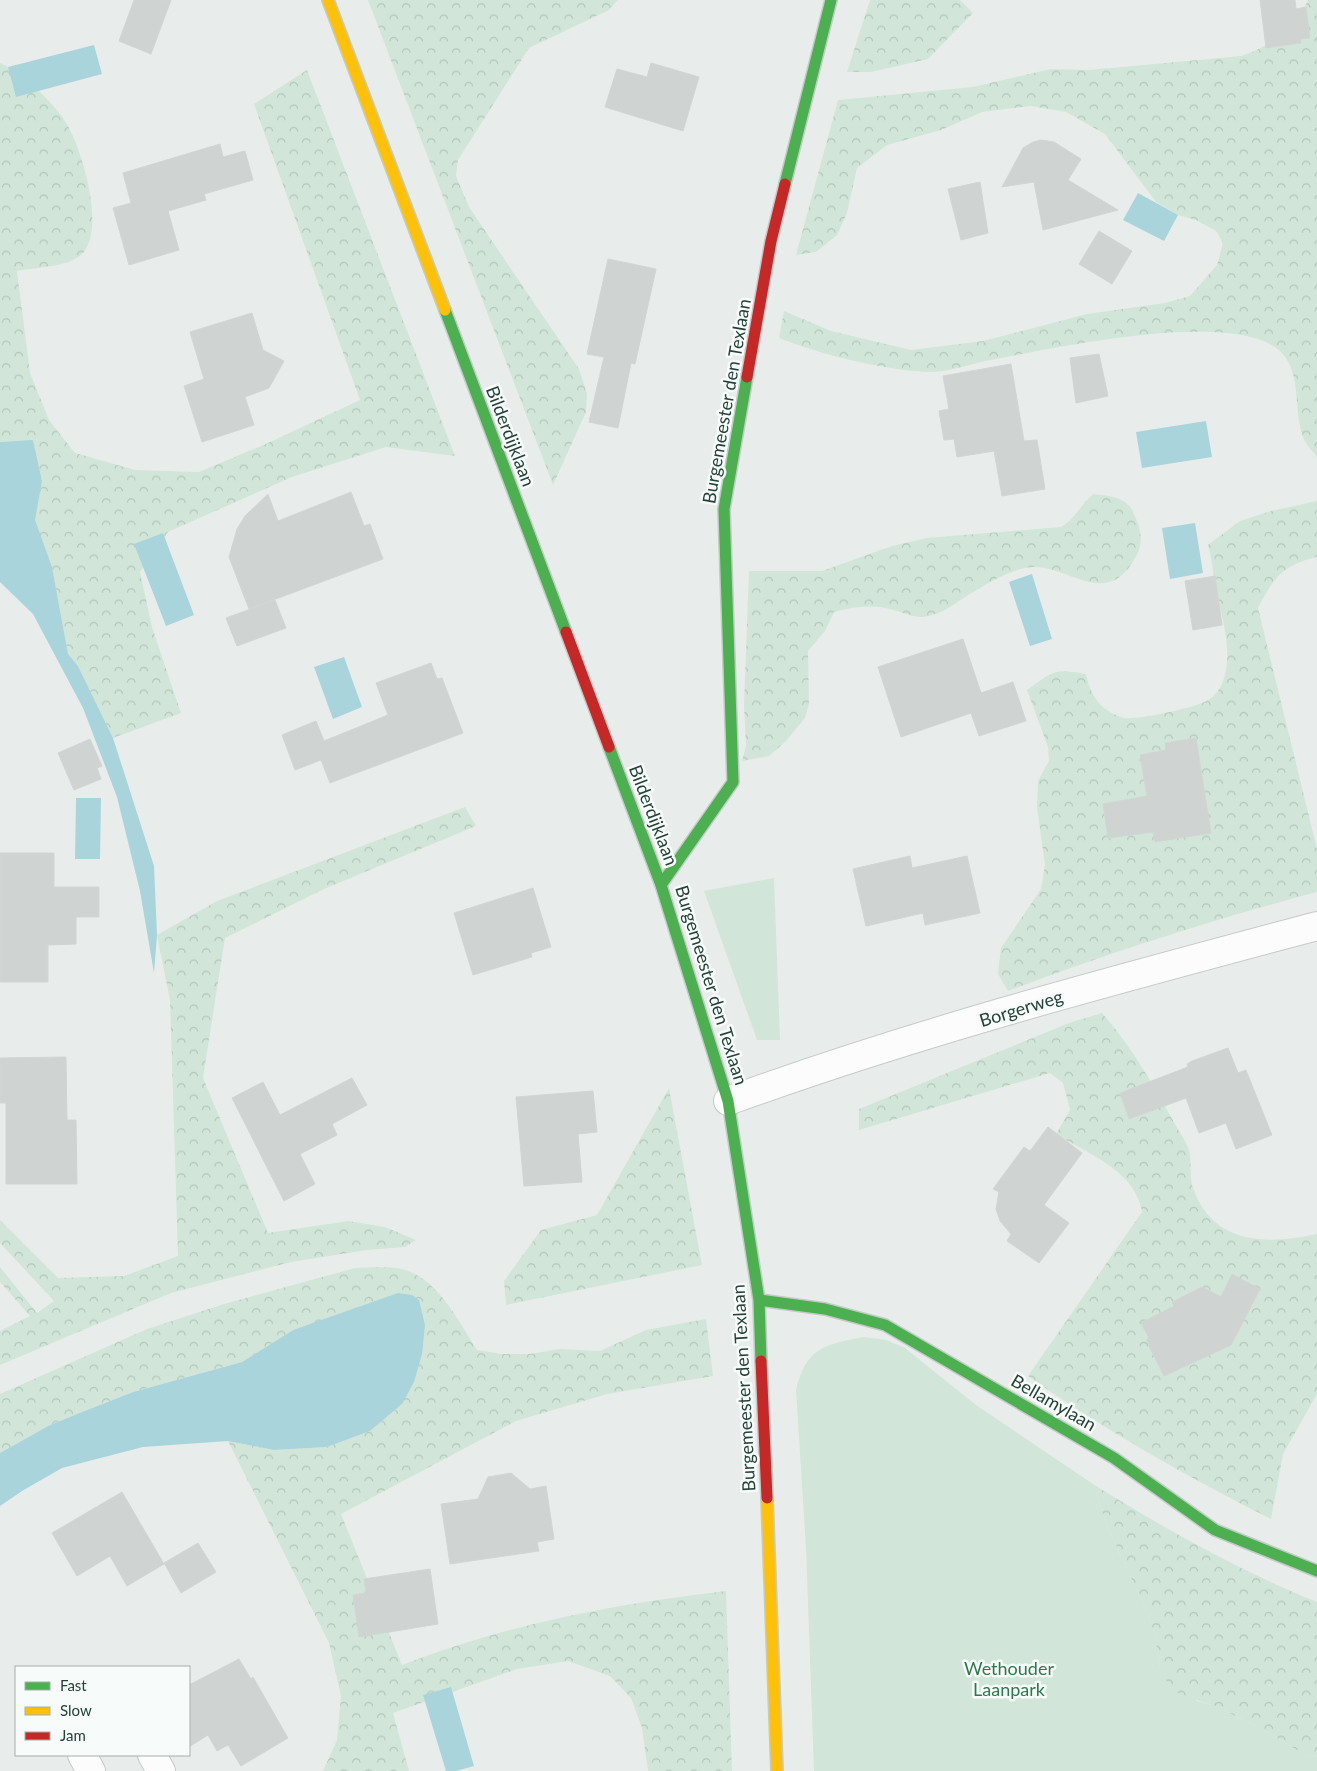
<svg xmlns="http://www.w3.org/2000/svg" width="1317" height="1771" viewBox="0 0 1317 1771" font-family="Lato,sans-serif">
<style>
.green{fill:#d1e6d8}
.forest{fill:url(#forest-crowns)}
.water{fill:#a9d4db}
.building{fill:#cfd4d2;stroke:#d1d6d4}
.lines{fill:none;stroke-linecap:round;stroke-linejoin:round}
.street-casing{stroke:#c5cac8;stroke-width:30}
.fast-casing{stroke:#c3cbc8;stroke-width:14}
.slow-casing{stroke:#c3cbc8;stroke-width:14}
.jam-casing{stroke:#c3cbc8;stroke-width:14}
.street{stroke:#fcfcfc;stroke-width:28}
.fast{stroke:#4caf50;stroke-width:11}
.slow{stroke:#ffc107;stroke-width:11}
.jam{stroke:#c62828;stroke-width:11}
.labels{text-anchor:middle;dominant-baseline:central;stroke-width:5;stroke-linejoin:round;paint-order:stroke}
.street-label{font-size:18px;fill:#24423a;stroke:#f7fbf9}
.park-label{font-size:18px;fill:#2d7a4b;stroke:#f7fbf9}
</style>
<defs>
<pattern id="forest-crowns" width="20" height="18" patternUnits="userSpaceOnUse" patternTransform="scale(1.25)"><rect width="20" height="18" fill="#d1e6d8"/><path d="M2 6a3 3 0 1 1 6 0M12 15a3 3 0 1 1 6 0" fill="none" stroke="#b3c6ba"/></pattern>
</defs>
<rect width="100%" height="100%" fill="#e8edeb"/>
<path class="green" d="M 774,878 L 780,1040 L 757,1040 L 704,891 Z
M 863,1337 L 886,1340 L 905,1348 L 976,1405 L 1093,1484 L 1107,1526 L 1147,1612 L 1154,1632 L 1160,1667 L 1197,1701 L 1215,1706 L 1266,1731 L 1305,1755 L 1317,1757 L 1317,1771 L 814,1771 L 806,1548 L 796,1390 C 806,1348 823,1345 863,1337 Z"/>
<path class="forest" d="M 368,0 L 618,0 L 609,10 L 529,48 L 458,160 L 456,176 L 469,207 L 579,369 L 587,394 L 586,412 L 553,485 Z
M 870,0 L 960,0 L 973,13 L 928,59 L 871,72 L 847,72 Z
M 1308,0 L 1317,0 L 1317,458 C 1314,451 1309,449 1306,443 C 1291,415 1304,378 1282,353 C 1238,306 1046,350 986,361 C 967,365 945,373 926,372 C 880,369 822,355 779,338 L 784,311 L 831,331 L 911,350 L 983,341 L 1087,314 L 1165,303 L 1190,296 L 1217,265 L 1223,243 L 1216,231 L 1196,220 L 1178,215 L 1156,202 L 1105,134 L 1066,112 L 1031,106 L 982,112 L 941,130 L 887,145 L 857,168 L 847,213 L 837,235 L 816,252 L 796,255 L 838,100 L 973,87 L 1051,69 L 1089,70 L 1241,56 C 1268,48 1297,27 1308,0 Z
M 0,63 C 22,72 58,106 69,128 C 83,154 105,228 83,253 C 69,268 35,267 17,271 L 30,373 L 49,420 L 75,453 L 135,470 L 199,472 L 268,443 L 360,400 L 254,104 L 307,70 L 455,456 L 386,447 L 292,477 L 168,532 L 140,572 L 152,627 L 181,713 L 113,738 L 78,666 L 68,655 L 52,567 L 34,520 L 42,481 L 33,441 L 0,442 Z
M 1093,494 C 1109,496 1127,496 1134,514 C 1142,530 1144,545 1134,560 C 1104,612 1063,559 1025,568 C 1006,572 987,584 970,594 C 955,603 942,615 923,617 C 913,618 900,611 890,609 C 871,604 853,607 834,612 L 825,631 L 808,651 L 809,704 L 805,718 L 785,742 L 769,756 L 742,761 L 746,746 L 744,705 L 749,571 L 822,571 L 892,546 L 927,538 L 1061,527 C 1076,518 1080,505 1093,494 Z
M 1317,501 L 1317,557 C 1283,565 1274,577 1258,608 L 1317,849 L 1317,892 C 1212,920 1109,953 1008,991 L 998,974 L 1001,948 L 1041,889 L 1045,865 L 1037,807 L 1038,781 L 1049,761 L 1048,747 L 1027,690 C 1054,671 1053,668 1086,674 C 1090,693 1098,707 1116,715 C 1120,717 1126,719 1131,718 C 1145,718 1201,707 1211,698 C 1215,695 1219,690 1221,686 C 1235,656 1222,620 1216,589 C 1213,574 1212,560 1208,545 L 1240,521 L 1271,511 Z
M 465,807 L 476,826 L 324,889 L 225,938 L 203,1078 L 268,1233 L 348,1221 L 385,1227 L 416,1240 L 405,1247 L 367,1250 L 291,1262 L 171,1293 L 0,1365 L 0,1331 L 30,1316 L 0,1282 L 0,1267 L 37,1313 L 54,1301 L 0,1243 L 0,1220 L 58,1278 L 124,1276 L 178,1256 L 170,1000 L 157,935 L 217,901 Z
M 1102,1013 C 1131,1046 1149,1078 1171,1117 C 1176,1127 1185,1139 1189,1150 C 1192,1162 1189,1176 1193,1188 C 1213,1245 1267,1245 1317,1234 L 1317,1394 L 1283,1454 L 1271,1519 C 1187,1477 1105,1430 1028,1376 L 1142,1212 C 1136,1171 1088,1154 1056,1134 L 1070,1110 L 1063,1083 L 1050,1073 L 859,1130 L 859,1109 L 1069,1023 Z
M 669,1088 L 702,1265 L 506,1305 L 504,1281 L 541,1230 L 597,1215 Z
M 355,1268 C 370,1268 388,1266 402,1269 C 438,1278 459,1322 477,1350 L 502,1354 L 530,1354 L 559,1349 L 600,1351 L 646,1330 L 706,1319 L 713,1376 L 607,1394 L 516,1421 L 341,1514 L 402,1665 C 507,1624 615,1604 726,1591 L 732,1771 L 648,1771 L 642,1728 L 631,1698 L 610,1676 L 568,1661 L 517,1669 L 393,1713 L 409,1771 L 323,1771 L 337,1740 L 341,1696 L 329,1643 L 228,1441 L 274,1450 L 327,1447 L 370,1431 L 402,1404 L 345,1313 L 293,1330 L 242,1362 L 133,1392 L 77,1414 L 48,1426 L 0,1453 L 0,1394 L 147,1329 L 224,1304 Z
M 1093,1484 C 1165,1529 1238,1570 1317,1602 L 1317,1757 L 1305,1755 L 1266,1731 L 1215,1706 L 1179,1694 L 1169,1686 L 1160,1667 L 1154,1632 L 1147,1612 L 1107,1526 Z"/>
<path class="water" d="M 94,45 L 102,74 L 16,97 L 8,67 Z
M 1138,193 L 1178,215 L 1164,241 L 1123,220 Z
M 1206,421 L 1212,457 L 1142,468 L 1136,432 Z
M 33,440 L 42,481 L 35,520 L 52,567 L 68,654 L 78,666 L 113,738 L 154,866 L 157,935 L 154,973 L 140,891 L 117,797 L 83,708 L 33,614 L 0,582 L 0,442 Z
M 1195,523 L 1203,573 L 1170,579 L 1162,528 Z
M 163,533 L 194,615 L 166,626 L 134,544 Z
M 1032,574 L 1052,639 L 1030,646 L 1009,582 Z
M 344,657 L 362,707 L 333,719 L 314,667 Z
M 76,798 L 101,798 L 100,859 L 75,859 Z
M 398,1293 L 412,1295 L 419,1300 L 425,1325 L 422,1354 L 414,1382 L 402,1404 L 370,1431 L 327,1447 L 274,1450 L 228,1441 L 143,1447 L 62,1468 L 22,1491 L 0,1506 L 0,1453 L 48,1426 L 77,1414 L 133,1392 L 242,1362 L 293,1330 Z
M 451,1687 L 474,1766 L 456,1771 L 446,1771 L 423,1695 Z"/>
<path class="building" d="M 134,0 L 171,0 L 151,54 L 119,41 Z
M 1260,0 L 1295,0 L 1296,9 L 1306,7 L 1310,38 L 1300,39 L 1301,43 L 1266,48 Z
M 651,63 L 699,77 L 683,131 L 605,107 L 617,69 L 647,77 Z
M 1041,140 L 1054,142 L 1081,159 L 1068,180 L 1118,210 L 1043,230 L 1034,182 L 1002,187 L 1023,148 L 1033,142 Z
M 220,144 L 223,157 L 245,151 L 253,180 L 204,194 L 206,200 L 168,211 L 179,250 L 129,265 L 113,208 L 131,203 L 123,173 Z
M 980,182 L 988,233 L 961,240 L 948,189 Z
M 1099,231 L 1132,251 L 1112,284 L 1079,264 Z
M 608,259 L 656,269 L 635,364 L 631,363 L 618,428 L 589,422 L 604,357 L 587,354 Z
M 252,313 L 263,350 L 284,361 L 269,388 L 245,397 L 254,425 L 202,442 L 184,386 L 204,379 L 190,332 Z
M 1099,354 L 1108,396 L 1076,403 L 1070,358 Z
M 1011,364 L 1024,441 L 1037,440 L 1045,489 L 1002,496 L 994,451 L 957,457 L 954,439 L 944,440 L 939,411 L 949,409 L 943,376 Z
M 351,492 L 364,526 L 370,524 L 383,559 L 249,609 L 229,557 L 237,529 L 245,516 L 268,494 L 278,521 Z
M 1215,576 L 1222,625 L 1193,630 L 1185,581 Z
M 275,600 L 286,628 L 237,646 L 226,618 Z
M 963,639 L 981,693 L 1013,682 L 1026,721 L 979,736 L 971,713 L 901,737 L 878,667 Z
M 431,663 L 437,679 L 442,678 L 463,733 L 330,783 L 321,760 L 295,770 L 282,735 L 316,721 L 324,741 L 388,715 L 376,683 Z
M 1196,738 L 1211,833 L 1155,842 L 1153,832 L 1108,838 L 1103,804 L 1147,796 L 1140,755 L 1166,750 L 1165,743 Z
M 90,739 L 102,766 L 97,768 L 101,779 L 74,790 L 58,753 Z
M 0,853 L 54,853 L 54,887 L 99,887 L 99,917 L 76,917 L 76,944 L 48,945 L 48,982 L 0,982 Z
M 910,856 L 912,868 L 967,856 L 980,913 L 925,925 L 923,913 L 866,926 L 853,869 Z
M 533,888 L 551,947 L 531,953 L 532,957 L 473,975 L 454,913 Z
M 1228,1048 L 1238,1073 L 1246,1070 L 1272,1135 L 1236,1149 L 1226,1123 L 1199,1133 L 1186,1098 L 1129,1119 L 1120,1093 L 1188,1067 L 1187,1064 L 1192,1061 Z
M 66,1057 L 67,1120 L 76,1120 L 77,1184 L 6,1184 L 6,1103 L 0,1103 L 0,1058 Z
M 352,1078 L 367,1105 L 332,1124 L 337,1135 L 300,1154 L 315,1184 L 284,1201 L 232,1098 L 263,1082 L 280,1115 Z
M 593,1091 L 597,1132 L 578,1134 L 582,1182 L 524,1186 L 516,1097 Z
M 1048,1127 L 1082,1153 L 1044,1205 L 1069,1223 L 1039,1263 L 1007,1241 L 1011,1234 L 1000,1221 L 996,1209 L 999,1192 L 993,1189 L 1024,1147 L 1030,1151 Z
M 1232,1274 L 1260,1289 L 1231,1345 L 1164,1376 L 1146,1340 L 1149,1338 L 1141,1323 L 1174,1306 L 1172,1302 L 1202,1287 L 1221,1297 Z
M 511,1473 L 530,1489 L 546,1486 L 554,1539 L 537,1542 L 539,1551 L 450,1564 L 441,1504 L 478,1499 L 488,1477 Z
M 122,1492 L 164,1564 L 127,1586 L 110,1556 L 77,1576 L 52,1533 Z
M 198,1543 L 216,1572 L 181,1593 L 164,1563 Z
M 430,1569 L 438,1624 L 359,1637 L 353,1595 L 366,1593 L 364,1579 Z
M 239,1659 L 251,1679 L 253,1677 L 288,1738 L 241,1766 L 228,1745 L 217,1751 L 208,1735 L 189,1747 L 189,1685 Z"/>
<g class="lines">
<g class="street-casing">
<path id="street" d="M 728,1101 C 920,1031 1119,979 1317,926
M 82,1755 L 91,1771
M 152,1755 L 161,1771"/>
</g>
<g class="fast-casing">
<path id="fast" d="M 785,184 L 831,0
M 445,310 L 566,632
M 609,747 L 661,885 L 728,1101 L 759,1300 L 761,1361
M 661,885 L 733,782 L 724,509 L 747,377
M 759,1300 L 825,1309 L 885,1325 L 1114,1458 L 1215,1530 L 1317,1571"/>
</g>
<g class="slow-casing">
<path id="slow" d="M 328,0 L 445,310
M 767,1498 L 777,1771"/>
</g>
<g class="jam-casing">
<path id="jam" d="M 747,377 L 771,241 L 785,184
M 566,632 L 609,747
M 761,1361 L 767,1498"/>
</g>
<use href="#street" class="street"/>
<use href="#fast" class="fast"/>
<use href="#slow" class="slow"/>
<use href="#jam" class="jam"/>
</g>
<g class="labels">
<g class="street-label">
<text transform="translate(726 401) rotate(-80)">Burgemeester den Texlaan</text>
<text transform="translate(511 436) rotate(69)">Bilderdijklaan</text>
<text transform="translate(654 815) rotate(69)">Bilderdijklaan</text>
<text transform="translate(712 985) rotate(73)">Burgemeester den Texlaan</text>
<text transform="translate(1021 1008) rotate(-17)">Borgerweg</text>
<text transform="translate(743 1388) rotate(-93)">Burgemeester den Texlaan</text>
<text transform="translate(1054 1402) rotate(30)">Bellamylaan</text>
</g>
<g class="park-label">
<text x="1009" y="1668">Wethouder<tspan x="1009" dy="21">Laanpark</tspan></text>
</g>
</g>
<rect x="15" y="1666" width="175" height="90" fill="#f7fbf9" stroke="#a3b1ad"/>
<rect x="25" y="1682" width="25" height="8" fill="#4caf50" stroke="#a3b1ad"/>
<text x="60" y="1691" font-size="15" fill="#24423a">Fast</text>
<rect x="25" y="1707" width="25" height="8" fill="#ffc107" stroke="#a3b1ad"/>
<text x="60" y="1716" font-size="15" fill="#24423a">Slow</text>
<rect x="25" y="1732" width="25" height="8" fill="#c62828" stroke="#a3b1ad"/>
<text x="60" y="1741" font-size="15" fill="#24423a">Jam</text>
</svg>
